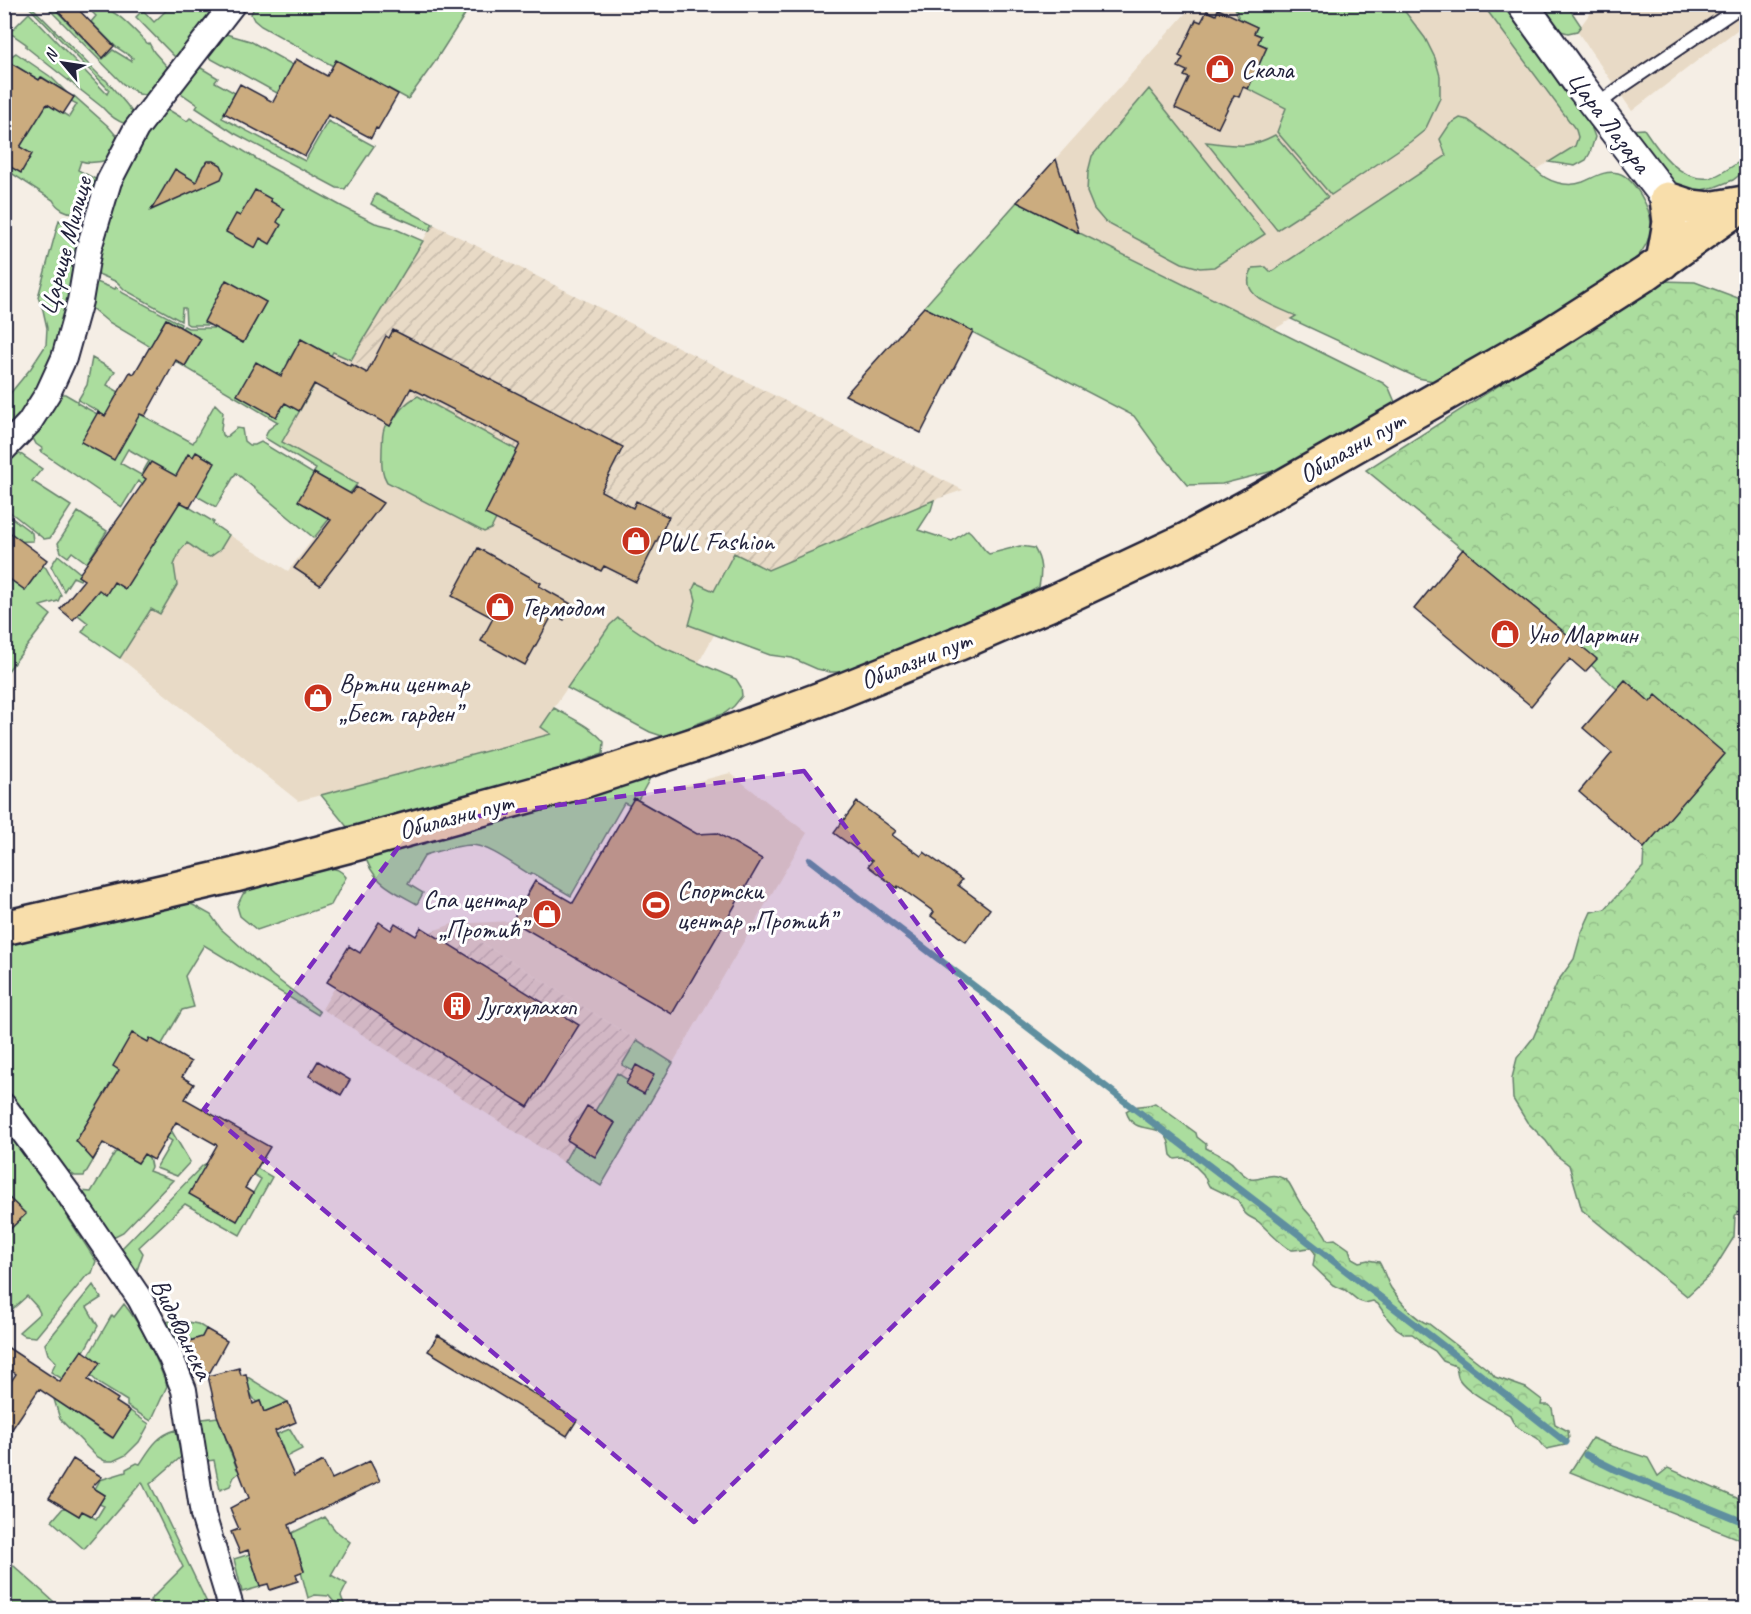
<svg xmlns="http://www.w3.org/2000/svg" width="1751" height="1614" viewBox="0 0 1751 1614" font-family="Caveat,sans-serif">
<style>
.built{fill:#e8dac6}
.industrial{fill:url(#industrial-furrows)}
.green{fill:#abdd9e;stroke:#66806c;stroke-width:1.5;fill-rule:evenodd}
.forest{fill:url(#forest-crowns);stroke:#66806c;stroke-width:1.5}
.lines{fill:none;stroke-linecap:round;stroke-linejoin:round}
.stream{stroke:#5f8f9f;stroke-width:7}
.building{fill:#cbac7f;stroke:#22223b;stroke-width:1.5}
.service-casing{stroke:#22223b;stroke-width:16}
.minor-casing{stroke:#22223b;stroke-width:28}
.tertiary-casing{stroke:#22223b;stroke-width:34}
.primary-casing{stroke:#22223b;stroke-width:38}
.service{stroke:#fff;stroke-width:12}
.minor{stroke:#fff;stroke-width:24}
.tertiary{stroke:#fff;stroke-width:30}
.primary{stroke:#f8deab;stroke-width:33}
.marked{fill:#7b2cbf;fill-opacity:0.2;stroke:#7b2cbf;stroke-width:4.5;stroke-dasharray:12 8;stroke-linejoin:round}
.labels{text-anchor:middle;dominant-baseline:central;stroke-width:6;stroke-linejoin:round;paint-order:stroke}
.poi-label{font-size:26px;fill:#22223b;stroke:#fff;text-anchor:start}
.street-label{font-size:26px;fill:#22223b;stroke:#fff}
</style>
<defs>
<pattern id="industrial-furrows" width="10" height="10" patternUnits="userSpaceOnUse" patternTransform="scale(1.5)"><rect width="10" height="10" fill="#e8dac6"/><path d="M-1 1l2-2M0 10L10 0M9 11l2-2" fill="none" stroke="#c7bbab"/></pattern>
<pattern id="forest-crowns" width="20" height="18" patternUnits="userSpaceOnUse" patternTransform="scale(1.5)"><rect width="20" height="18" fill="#abdd9e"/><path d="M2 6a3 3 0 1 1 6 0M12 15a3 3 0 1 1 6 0" fill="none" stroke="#93bd89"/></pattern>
</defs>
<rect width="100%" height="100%" fill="#f5eee5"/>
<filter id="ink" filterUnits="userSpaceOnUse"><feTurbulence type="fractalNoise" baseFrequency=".0167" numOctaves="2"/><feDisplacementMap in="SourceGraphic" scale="12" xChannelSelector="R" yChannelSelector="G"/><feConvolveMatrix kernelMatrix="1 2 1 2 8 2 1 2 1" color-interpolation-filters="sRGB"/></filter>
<g filter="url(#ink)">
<path class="built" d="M 1193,5 L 1483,5 L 1576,130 L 1578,137 L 1575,146 L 1275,329 L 1017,202 Z
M 1596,5 L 1746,5 L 1746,23 L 1632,111 L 1577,31 Z
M 334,351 L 509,445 L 633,507 L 636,501 L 669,517 L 667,521 L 754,563 L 694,671 L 610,625 L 541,726 L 552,734 L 298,801 L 120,658 L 151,609 L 179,504 L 288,571 L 356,484 L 282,443 Z
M 730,773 L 807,833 L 673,1063 L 452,924 L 512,921 L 535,881 L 573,903 L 634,798 Z"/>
<path class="industrial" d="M 433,224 L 823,420 L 963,490 L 934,500 L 768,570 L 667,521 L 668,517 L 637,501 L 633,508 L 517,450 L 351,360 Z
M 379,923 L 391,930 L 395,923 L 416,936 L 421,927 L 430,932 L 452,924 L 673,1063 L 601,1186 L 322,1009 L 335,987 L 327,982 L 349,946 L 360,953 Z"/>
<path class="green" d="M 256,4 L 471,5 L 434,63 L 408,99 L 336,60 L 333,66 L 261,26 L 254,20 L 251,14 Z
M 27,5 L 30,5 L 101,77 L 106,80 L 127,105 L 132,112 L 133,119 L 126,124 C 116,121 109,115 102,107 L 26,47 L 26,44 L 13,35 L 7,35 L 29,13 L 107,94 L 109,90 Z
M 45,5 L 51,5 L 103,59 L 113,50 L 131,61 L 133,58 L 116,47 L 91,22 L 96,16 L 87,7 L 90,5 C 114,5 132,28 148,44 L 149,43 L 154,52 L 171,71 L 149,96 L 139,94 L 123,84 Z
M 172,5 L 224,5 L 181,57 L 174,56 L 136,17 L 143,10 L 154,22 Z
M 1234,5 L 1400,5 L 1425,38 L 1435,58 L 1440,76 L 1440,98 L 1425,130 L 1410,142 L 1331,195 L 1277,132 L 1286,108 L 1248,89 L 1267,47 L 1258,43 L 1261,36 L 1254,33 L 1257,27 L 1239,19 Z
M 1483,5 L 1508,5 L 1589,121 L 1595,137 L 1590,153 L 1586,160 L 1575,166 L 1549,162 L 1575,146 L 1578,137 L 1576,130 Z
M 1540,5 L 1567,5 L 1581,26 L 1577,31 L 1568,33 L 1561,31 Z
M 226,34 L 250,41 L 293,65 L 277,93 L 228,66 L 226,67 L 206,56 L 217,39 Z
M 16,53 L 51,77 L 67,93 L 42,77 L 39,80 L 5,60 Z
M 196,65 L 218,78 L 215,82 L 235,93 L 222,118 L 305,161 L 328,121 L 374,146 L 345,189 L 337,188 L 234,133 L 196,108 L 198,105 L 178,91 Z
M 1149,89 L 1265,234 L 1214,267 L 1200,268 L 1182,263 L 1105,222 L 1094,209 L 1087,192 L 1088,172 L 1092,156 Z
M 31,94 L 69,117 L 77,104 L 71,101 L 74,96 L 108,126 L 119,139 C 113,154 113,161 96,162 C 90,163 87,163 81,161 L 78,170 L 97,180 L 90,204 C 86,206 80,211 76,212 C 67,214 57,208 53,200 L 5,169 Z
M 164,107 L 187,121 L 190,118 L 268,166 L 343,207 L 375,223 L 391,227 L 423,241 L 351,360 L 333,352 L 282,442 L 357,484 L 314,538 L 236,473 L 216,507 L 183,488 L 177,500 L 214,522 L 213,524 L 229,535 L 220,550 L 210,557 C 200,554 196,548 187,543 L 180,551 L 174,565 L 177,585 L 160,614 L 151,609 L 120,658 L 82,632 L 88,623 L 78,615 L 98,589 L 114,582 L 177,506 L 138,481 L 122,507 L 40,451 L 43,449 L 36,444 L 33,438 L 55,399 L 61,394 L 65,394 L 77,401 L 77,403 L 97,414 L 98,411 L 78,400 L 87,385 L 92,358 L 115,371 L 107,385 L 119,392 L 114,400 L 193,443 L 215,404 L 223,412 L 221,430 L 222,435 L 226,437 L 237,428 L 242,429 L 244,441 L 249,445 L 255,445 L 261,442 L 313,474 L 316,469 L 265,438 L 268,430 L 278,422 L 107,321 L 89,306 L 94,281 L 115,289 L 116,287 L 123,293 L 181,324 L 180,327 L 166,319 L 151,346 L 185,366 L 201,339 L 182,328 L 184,326 L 188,328 L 215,328 L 243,343 L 266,302 L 226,281 L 211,325 L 189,325 L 186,323 L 185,308 L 182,308 L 181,321 L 125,290 L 117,282 L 96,273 C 100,255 103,236 108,219 C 120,178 142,142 164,107 ZM 301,339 L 327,353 L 314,376 L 288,362 ZM 128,449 L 149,461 L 141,475 L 120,463 Z
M 1460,118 L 1468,120 L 1536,170 C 1547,182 1567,188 1583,182 C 1595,177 1604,170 1618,173 C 1634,177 1652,211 1651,226 C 1650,240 1644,249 1636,259 L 1444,383 L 1418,378 L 1291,319 L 1296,316 C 1276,306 1235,297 1253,268 L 1266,267 L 1271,272 L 1446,156 L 1440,139 L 1450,124 Z
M 1644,129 C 1658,150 1680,182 1709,178 C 1717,177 1739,162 1746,157 L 1746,170 L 1733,180 L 1715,187 L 1692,192 L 1673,183 L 1630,130 Z
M 1275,135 L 1328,197 L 1277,230 L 1206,142 C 1235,145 1247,150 1275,135 Z
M 376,194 L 433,224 L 429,231 C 410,222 389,215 371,204 Z
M 1017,202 L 1383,383 L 1389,388 L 1395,402 L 1391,412 L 1289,467 L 1222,484 L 1188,485 L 1160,452 L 1134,416 L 924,307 Z
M 59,220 L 75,232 L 79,240 L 68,304 L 55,356 L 37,396 L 5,436 L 4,401 L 31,368 L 46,345 L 47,328 L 43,310 L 38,297 Z
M 418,396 L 517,450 L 496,519 L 491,529 L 484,532 L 387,482 C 380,470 382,462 382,448 C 383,439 381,433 386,424 L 390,426 C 397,413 404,403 418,396 Z
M 14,452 L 22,455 L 42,469 L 32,481 L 71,506 L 50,538 L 44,539 L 5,508 L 4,460 Z
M 934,500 L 931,510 L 918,530 L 952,541 L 968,530 C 977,537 980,547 989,554 L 1020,546 L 1034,548 C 1042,561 1042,572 1039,587 L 1006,605 L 845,672 L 830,672 L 817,669 L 792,658 L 770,655 L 689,625 L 696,600 L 693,589 L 696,583 L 714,591 L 734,553 L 768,570 Z
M 4,512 L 32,533 L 33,541 L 5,542 Z
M 78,512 L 107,531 L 87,563 L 72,552 L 68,557 L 61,552 L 58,543 Z
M 58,555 L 80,573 L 78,576 L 81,578 L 80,580 L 73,577 L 64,591 L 51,566 Z
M 43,566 L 46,568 L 61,595 L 58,601 L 40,606 L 51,615 L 7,672 L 4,671 L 4,575 L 25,590 Z
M 618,618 L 660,646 L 736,679 L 741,687 L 742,696 L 734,706 L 725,713 L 671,734 L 662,736 L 650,732 L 567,688 L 610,625 Z
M 554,708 C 571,718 591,726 604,742 L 603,754 C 520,784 434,807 348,828 L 321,795 L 551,734 L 541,727 Z
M 654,771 L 638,800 L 688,829 L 624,803 L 571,896 L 532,873 L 531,875 C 515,866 490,846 472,845 C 458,845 438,851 425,855 L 408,884 L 423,893 L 417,904 C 392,890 371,882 364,852 Z
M 327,868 C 336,868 341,870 346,877 L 331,905 L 257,930 L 240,916 L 237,906 L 243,894 L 248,891 Z
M 186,903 L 193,905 L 211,915 L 221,929 L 229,936 L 273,976 L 320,1012 L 318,1015 L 204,945 L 185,976 L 194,1007 L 182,1010 L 84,1176 L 75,1176 L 63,1169 L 5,1086 L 5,946 Z
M 637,1040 L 673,1063 L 601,1186 L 564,1162 L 574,1144 L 595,1156 L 615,1123 L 595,1111 L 617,1073 L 628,1080 L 626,1084 L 644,1093 L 633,1071 L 622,1065 Z
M 171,1130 L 190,1162 L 177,1176 L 156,1168 L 172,1141 L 167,1138 Z
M 15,1135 L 96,1261 L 92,1273 L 87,1275 L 36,1337 L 25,1336 L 19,1332 L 40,1313 L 37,1307 L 27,1296 L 5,1316 L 5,1275 L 12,1268 L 5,1260 L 4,1149 L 7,1147 L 4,1141 L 9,1136 Z
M 221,1147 L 272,1177 L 240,1235 L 185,1204 L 139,1247 L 143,1253 L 136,1273 L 120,1250 L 203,1165 L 207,1163 L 237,1221 L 261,1179 L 222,1155 Z
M 116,1151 L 138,1163 L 144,1154 L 149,1157 L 151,1167 L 149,1171 L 173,1180 L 123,1232 L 111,1238 L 79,1191 L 91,1192 Z
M 93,1285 L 101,1298 L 87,1307 L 98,1326 L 84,1351 L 64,1380 L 51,1372 L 56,1362 L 48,1354 L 45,1344 Z
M 124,1304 C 144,1329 156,1357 167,1386 L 151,1421 L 127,1406 L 127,1401 L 101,1385 L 91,1376 L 100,1363 L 89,1355 L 112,1315 L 114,1317 Z
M 177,1320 L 198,1324 L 206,1329 L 200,1340 L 199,1338 L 192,1340 L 176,1332 L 180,1343 L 183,1343 L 185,1348 L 173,1349 L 159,1323 Z
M 246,1376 L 288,1402 L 264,1412 L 260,1401 L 256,1402 L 246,1387 Z
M 54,1399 L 112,1438 L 130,1411 L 149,1424 L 139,1442 L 126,1455 L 113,1461 L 105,1461 L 96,1456 L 60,1419 Z
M 218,1417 L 227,1442 L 270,1426 L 227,1443 L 237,1469 L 240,1468 L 240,1472 L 234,1477 L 230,1486 L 220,1490 L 214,1460 L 201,1462 L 195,1420 Z
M 290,1429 L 302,1449 L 282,1459 L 283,1449 L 277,1434 Z
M 176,1430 L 181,1457 L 150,1484 L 210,1609 L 202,1609 L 197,1602 L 186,1609 L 157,1609 L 150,1600 L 183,1567 L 142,1482 L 84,1549 L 52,1521 L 64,1507 L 79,1516 L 82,1511 L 96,1519 L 104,1506 L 99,1504 L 105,1495 L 95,1489 L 100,1480 L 126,1472 L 126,1469 L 137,1463 L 140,1464 C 150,1449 157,1435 176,1430 Z
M 325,1517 L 335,1530 L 350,1542 L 331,1575 L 347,1584 L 341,1596 L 346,1609 L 334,1609 L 334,1602 L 329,1596 L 315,1595 L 308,1598 L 301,1572 L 304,1571 L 295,1544 L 251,1558 L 260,1587 L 242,1592 L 234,1559 L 292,1541 L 290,1534 Z
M 5,1558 L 62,1609 L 5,1609 Z"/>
<path class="forest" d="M 1663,281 L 1695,282 L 1746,301 L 1746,1202 L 1735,1216 L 1734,1237 L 1711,1274 L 1687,1296 L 1582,1210 L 1569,1165 L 1556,1155 L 1546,1141 L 1527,1122 L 1513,1099 L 1512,1078 L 1517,1058 L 1533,1038 L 1558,981 L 1574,959 L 1581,934 L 1591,912 L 1605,909 L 1643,867 L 1644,848 L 1724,754 L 1650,702 L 1625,680 L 1617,689 L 1591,665 L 1596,659 L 1366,470 Z
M 1155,1103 L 1196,1133 L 1197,1137 L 1206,1144 L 1206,1148 C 1212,1151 1230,1160 1233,1164 C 1239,1170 1243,1176 1251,1179 C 1260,1181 1268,1173 1277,1176 C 1281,1177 1287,1180 1289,1183 C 1294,1191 1297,1199 1303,1207 C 1312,1218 1322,1227 1328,1240 L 1335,1239 L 1349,1249 L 1352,1258 L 1359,1262 L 1368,1260 L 1379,1262 C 1384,1270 1386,1280 1391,1288 C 1399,1300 1416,1321 1429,1324 L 1491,1372 L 1495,1377 L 1526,1388 L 1542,1400 L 1541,1405 L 1549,1405 L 1552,1408 L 1555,1424 L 1568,1431 L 1569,1438 L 1565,1445 L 1547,1449 C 1542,1446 1541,1441 1537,1438 C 1526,1432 1513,1428 1510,1415 C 1497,1407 1467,1392 1459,1379 C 1457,1376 1457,1370 1456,1366 L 1443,1361 L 1435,1351 L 1423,1344 L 1419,1339 L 1412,1334 L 1405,1334 L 1396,1328 L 1388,1319 L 1378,1304 L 1373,1301 L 1365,1303 L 1359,1301 L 1345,1290 L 1333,1285 L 1313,1266 L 1315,1253 L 1311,1248 C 1305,1248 1298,1250 1292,1250 C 1286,1249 1265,1228 1260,1223 C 1256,1219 1249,1218 1245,1213 C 1242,1209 1240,1205 1238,1200 L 1209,1186 L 1203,1174 L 1189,1160 L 1183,1158 L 1175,1159 L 1171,1155 C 1170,1151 1170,1144 1168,1140 C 1159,1120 1134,1138 1126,1111 C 1137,1103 1144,1108 1155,1103 Z
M 1592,1438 L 1606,1444 L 1648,1458 L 1658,1476 L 1668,1468 L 1746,1502 L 1746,1542 L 1570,1472 Z"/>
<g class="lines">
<path class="stream" d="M 810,860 C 1062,1055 1317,1245 1566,1442
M 1586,1455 L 1616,1470 L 1746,1523"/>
</g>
<path class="building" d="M 51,4 L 73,4 L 114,46 L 103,58 Z
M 1218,9 L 1257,27 L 1254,33 L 1261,36 L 1258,43 L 1267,47 L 1248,89 L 1243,87 L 1239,97 L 1234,95 L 1218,128 L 1175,108 L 1189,78 L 1184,76 L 1187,71 L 1178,67 L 1183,58 L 1179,56 L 1196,20 L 1201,22 L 1207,11 L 1216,15 Z
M 4,59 L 39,80 L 41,77 L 74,97 L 63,114 L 47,104 L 20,147 L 32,154 L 21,173 L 9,166 L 4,173 Z
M 296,59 L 327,76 L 336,60 L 398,94 L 378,129 L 376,128 L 371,138 L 328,115 L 305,156 L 224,113 L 240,84 L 273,102 Z
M 1056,159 L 1079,233 L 1017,202 Z
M 208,161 L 214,161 L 221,165 L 224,172 L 221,179 L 151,210 L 175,169 L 196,182 L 203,166 Z
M 255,190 L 271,199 L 270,201 L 284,209 L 277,222 L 281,225 L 270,244 L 260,238 L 255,248 L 226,232 L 236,214 L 240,216 Z
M 226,280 L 266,302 L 243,343 L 204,322 Z
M 924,307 L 973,331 L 921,433 L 845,395 Z
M 166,319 L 201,339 L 185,366 L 176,360 L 145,416 L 140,414 L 114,460 L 81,442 L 98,412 L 105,416 L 130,372 L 134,374 Z
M 393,330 L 623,447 L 601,491 L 633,508 L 636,501 L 669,517 L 636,582 L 604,566 L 601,571 L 485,514 L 520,444 L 411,388 L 390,426 L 314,384 L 299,411 L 285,403 L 276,417 L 237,395 L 256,362 L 281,376 L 301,339 L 350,366 L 351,364 L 367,373 L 386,336 L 389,338 Z
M 196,452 L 215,463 L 190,507 L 180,502 L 125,589 L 114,582 L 106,595 L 99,590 L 73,620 L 60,609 L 84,580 L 78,576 L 146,479 L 142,476 L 151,462 L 176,476 L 188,454 L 193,457 Z
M 314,473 L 351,494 L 356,487 L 383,503 L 320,585 L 294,568 L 331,520 L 298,501 Z
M 4,528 L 47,560 L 25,590 L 4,575 Z
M 478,548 L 541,583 L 539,586 L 573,605 L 564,620 L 553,614 L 525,665 L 481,641 L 493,618 L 452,596 Z
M 1463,549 L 1597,659 L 1585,672 L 1570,659 L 1531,706 L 1414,609 Z
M 1625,680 L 1650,702 L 1656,695 L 1725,754 L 1644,848 L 1579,792 L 1612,753 L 1583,728 Z
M 634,798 L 697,834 L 717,833 L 762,859 L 672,1014 L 512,921 L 535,881 L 573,903 Z
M 857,802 L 896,831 L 892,835 L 921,856 L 924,852 L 962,880 L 958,885 L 990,909 L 966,942 L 931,916 L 934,912 L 898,886 L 897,888 L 868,866 L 872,861 L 834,833 Z
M 379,922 L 391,930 L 395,923 L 416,936 L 421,927 L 579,1025 L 528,1107 L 327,982 L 349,946 L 360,953 Z
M 132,1033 L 148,1042 L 150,1038 L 191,1062 L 182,1077 L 194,1084 L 185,1099 L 270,1147 L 245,1188 L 253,1193 L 237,1221 L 189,1194 L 217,1145 L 176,1122 L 154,1160 L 144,1154 L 138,1163 L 103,1143 L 93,1160 L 76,1141 L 119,1070 L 113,1066 Z
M 318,1061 L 350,1080 L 341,1095 L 309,1076 Z
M 636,1065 L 654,1075 L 644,1094 L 626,1084 Z
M 587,1106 L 615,1123 L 595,1157 L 567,1140 Z
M 4,1193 L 26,1214 L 4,1235 Z
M 206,1329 L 227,1341 L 210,1372 L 194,1377 L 184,1343 L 202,1337 Z
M 438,1335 L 577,1420 L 567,1436 L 428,1351 Z
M 4,1345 L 60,1382 L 82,1350 L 100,1363 L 88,1380 L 118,1399 L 116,1402 L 130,1411 L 113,1438 L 39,1389 L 4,1441 L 4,1392 L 16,1374 L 4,1366 Z
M 239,1368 L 241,1375 L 246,1374 L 253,1404 L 260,1401 L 264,1412 L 288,1402 L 296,1422 L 275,1431 L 294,1476 L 323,1461 L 332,1479 L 370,1461 L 380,1481 L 289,1525 L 304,1571 L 296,1574 L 298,1581 L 270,1590 L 268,1584 L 260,1586 L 248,1550 L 240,1553 L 231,1532 L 239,1529 L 230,1508 L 249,1498 L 217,1415 L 208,1376 Z
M 73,1459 L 102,1477 L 92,1487 L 105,1495 L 92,1516 L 82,1511 L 79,1516 L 49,1498 Z"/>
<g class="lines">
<g class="service-casing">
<path id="service" d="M 1596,106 L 1617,90 L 1744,4"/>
</g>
<g class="minor-casing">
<path id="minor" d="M 4,449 L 29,423 L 48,393 L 64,358 L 80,301 L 89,248 L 109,181 L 136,129 L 233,4
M 4,1106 L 68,1193 L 140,1299 L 171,1358 L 184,1390 L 203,1515 L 232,1610"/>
</g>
<g class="tertiary-casing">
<path id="tertiary" d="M 1522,4 L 1582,88 L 1682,218"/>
</g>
<g class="primary-casing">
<path id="primary" d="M 1663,262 L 1670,222 L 1667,199 L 1691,207 L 1709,209 L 1744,203
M 4,928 L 235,875 L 354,844 L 586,780 L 709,740 L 818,700 L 957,644 L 1054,602 L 1184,541 L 1247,507 L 1551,334 L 1645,274 L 1746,202"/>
</g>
<use href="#service" class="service"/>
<use href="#minor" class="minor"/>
<use href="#tertiary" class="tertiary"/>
<use href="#primary" class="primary"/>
</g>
</g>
<path class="marked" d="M 804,771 L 1080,1142 L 694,1522 L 204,1109 L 415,825 Z"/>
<defs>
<g id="shop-disc" transform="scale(1.5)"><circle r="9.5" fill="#c8321e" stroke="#fff"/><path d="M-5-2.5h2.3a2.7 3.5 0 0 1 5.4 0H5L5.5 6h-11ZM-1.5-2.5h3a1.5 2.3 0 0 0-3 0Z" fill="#fff"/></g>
<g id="stadium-disc" transform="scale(1.5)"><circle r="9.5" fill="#c8321e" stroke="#fff"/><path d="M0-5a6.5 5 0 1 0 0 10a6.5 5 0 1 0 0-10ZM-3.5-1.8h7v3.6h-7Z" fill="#fff"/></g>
<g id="building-disc" transform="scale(1.5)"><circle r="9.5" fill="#c8321e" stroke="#fff"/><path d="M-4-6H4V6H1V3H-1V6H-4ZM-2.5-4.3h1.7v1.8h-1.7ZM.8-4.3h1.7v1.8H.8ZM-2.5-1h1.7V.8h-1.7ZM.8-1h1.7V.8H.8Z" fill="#fff"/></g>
</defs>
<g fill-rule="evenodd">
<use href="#shop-disc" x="1220" y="69"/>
<use href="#shop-disc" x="636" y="541"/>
<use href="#shop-disc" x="500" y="607"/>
<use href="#shop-disc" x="1505" y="634"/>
<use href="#shop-disc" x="318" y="698"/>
<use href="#stadium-disc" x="656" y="905"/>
<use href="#shop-disc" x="547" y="914"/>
<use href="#building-disc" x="457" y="1006"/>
</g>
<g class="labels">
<g class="poi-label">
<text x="1241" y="69">Скала</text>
<text x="657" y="541">PWL Fashion</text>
<text x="521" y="607">Термодом</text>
<text x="1526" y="634">Уно Мартин</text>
<text x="339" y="683">Вртни центар<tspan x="339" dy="30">„Бест гарден”</tspan></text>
<text x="677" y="890">Спортски<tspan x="677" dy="30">центар „Протић”</tspan></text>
<text x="526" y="899" text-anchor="end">Спа центар<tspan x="526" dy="30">„Протић”</tspan></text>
<text x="478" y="1006">Југохулахоп</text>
</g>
<g class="street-label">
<text transform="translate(1609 122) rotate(53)">Цара Лазара</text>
<text transform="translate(65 246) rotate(-75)">Царице Милице</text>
<text transform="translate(1352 447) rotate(-30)">Обилазни пут</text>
<text transform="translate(916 660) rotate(-22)">Обилазни пут</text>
<text transform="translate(456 816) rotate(-15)">Обилазни пут</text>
<text transform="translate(182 1329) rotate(64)">Видовданска</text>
</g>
</g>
<rect width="1751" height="1614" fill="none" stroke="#fff" stroke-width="24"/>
<rect x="12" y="12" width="1727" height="1590" fill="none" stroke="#22223b" stroke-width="2" filter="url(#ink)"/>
<g transform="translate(63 63) rotate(299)" stroke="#ffffff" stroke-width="4.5" paint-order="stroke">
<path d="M0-4.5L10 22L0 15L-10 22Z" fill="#22223b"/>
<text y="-9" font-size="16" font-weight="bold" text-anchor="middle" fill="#22223b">N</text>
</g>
</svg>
